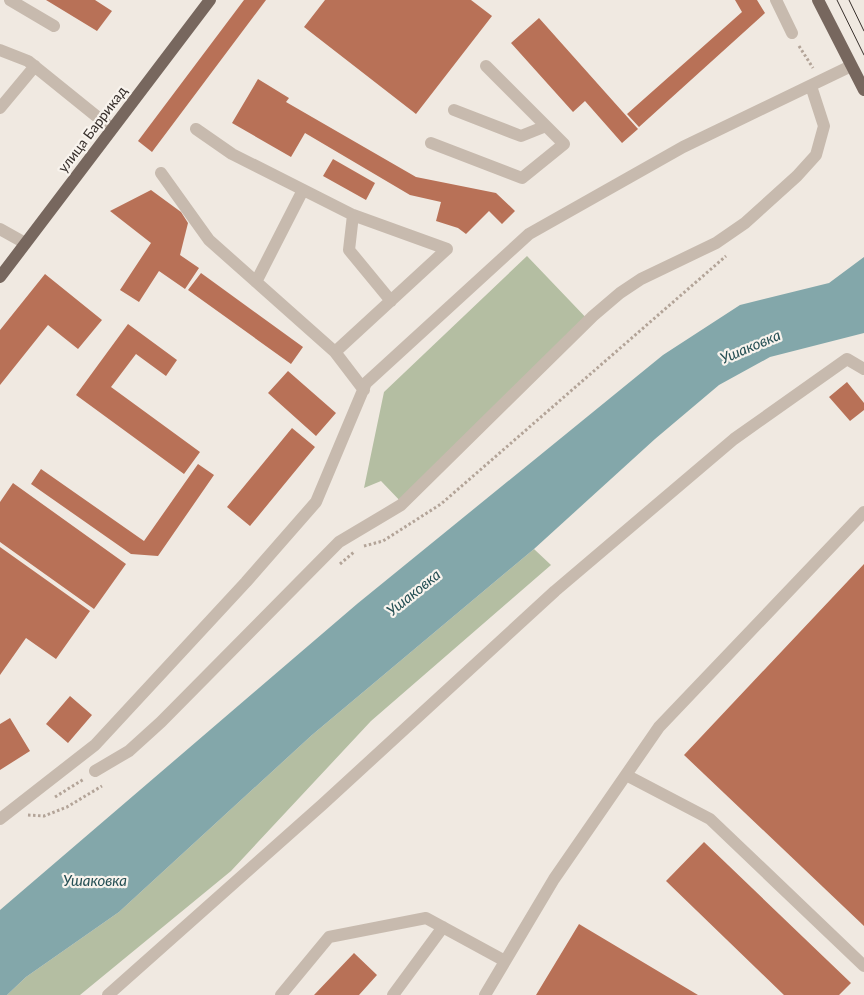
<svg xmlns="http://www.w3.org/2000/svg" width="864" height="995" viewBox="0 0 864 995" font-family="Lato,sans-serif">
<style>
.green{fill:#b4bea2}
.water{fill:#83a7aa}
.building{fill:#b87157}
.lines{fill:none;stroke-linecap:round;stroke-linejoin:round}
.path{stroke:#b3a498;stroke-width:3;stroke-dasharray:2.5 2.5;stroke-linecap:butt}
.minor{stroke:#c7baae;stroke-width:12}
.major{stroke:#77675e;stroke-width:12}
.tram{stroke:#372f2b;stroke-width:1}
.labels{text-anchor:middle;dominant-baseline:central;stroke-width:4.5;stroke-linejoin:round;paint-order:stroke}
.street-label{font-size:14px;fill:#372f2b;stroke:#f8f3ed}
.water-label{font-size:15px;font-style:italic;fill:#254f54;stroke:#f8f3ed}
</style>
<rect width="100%" height="100%" fill="#f0e9e1"/>
<path class="green" d="M 527,256 L 592,324 L 405,506 L 381,481 L 364,488 L 384,392 Z
M 534,549 L 551,565 L 371,721 L 231,871 L 80,995 L 7,995 L 26,977 L 119,912 L 312,735 Z"/>
<path class="water" d="M 864,257 L 864,333 L 770,357 L 719,385 L 655,439 L 534,549 L 312,735 L 119,912 L 26,977 L 7,995 L 0,995 L 0,910 L 357,604 L 663,355 L 740,305 L 829,283 Z"/>
<path class="building" d="M 46,0 L 95,0 L 112,11 L 97,31 Z
M 244,0 L 266,0 L 152,152 L 138,141 Z
M 325,0 L 471,0 L 492,16 L 416,114 L 304,27 Z
M 735,0 L 757,0 L 765,13 L 639,127 L 627,114 L 742,12 Z
M 539,18 L 638,129 L 622,143 L 585,101 L 573,112 L 511,43 Z
M 258,79 L 289,98 L 286,102 L 416,177 L 496,193 L 515,211 L 502,224 L 489,211 L 466,234 L 458,228 L 436,221 L 441,202 L 410,195 L 305,133 L 291,157 L 232,123 Z
M 333,159 L 375,183 L 366,200 L 323,176 Z
M 151,190 L 181,212 L 188,223 L 180,255 L 199,268 L 185,289 L 159,271 L 139,302 L 120,290 L 151,243 L 110,211 Z
M 201,273 L 303,347 L 291,364 L 188,290 Z
M 45,274 L 102,320 L 78,349 L 48,325 L 0,385 L 0,330 Z
M 128,324 L 177,360 L 166,376 L 136,354 L 111,387 L 200,452 L 184,474 L 76,395 Z
M 288,371 L 336,413 L 316,436 L 268,393 Z
M 847,382 L 864,403 L 864,410 L 850,421 L 829,397 Z
M 292,428 L 315,447 L 250,526 L 227,507 Z
M 198,464 L 214,475 L 158,556 L 131,554 L 31,484 L 41,469 L 144,541 Z
M 13,483 L 126,564 L 94,609 L 0,542 L 0,502 Z
M 0,547 L 90,611 L 56,659 L 26,638 L 0,675 Z
M 864,564 L 864,926 L 684,755 Z
M 70,696 L 92,715 L 68,743 L 46,724 Z
M 10,718 L 30,751 L 0,770 L 0,724 Z
M 704,842 L 851,983 L 839,995 L 784,995 L 666,881 Z
M 579,924 L 698,995 L 536,995 Z
M 354,953 L 377,975 L 359,995 L 314,995 Z"/>
<g class="lines">
<path class="path" d="M 799,46 L 813,68
M 364,546 L 383,541 L 441,504 L 726,256
M 340,564 L 354,552
M 55,797 L 84,779
M 28,815 L 44,816 L 67,807 L 102,786"/>
<path class="minor" d="M 10,0 L 54,26
M 776,0 L 792,33
M 0,50 L 28,61 L 111,128
M 0,108 L 35,66
M 454,110 L 521,136 L 546,126
M 431,143 L 522,178 L 564,144 L 486,66
M 161,173 L 209,240 L 335,352 L 447,249 L 353,215 L 232,154 L 196,129
M 353,215 L 349,250 L 391,301
M 0,229 L 25,243
M 256,282 L 303,190
M 335,352 L 364,390
M 95,771 L 129,751 L 161,722 L 339,542 L 401,505 L 593,316 L 620,293 L 641,279 L 716,243 L 745,223 L 797,176 L 816,155 L 824,126 L 811,86
M 626,775 L 710,819 L 864,966
M 0,819 L 95,745 L 246,582 L 316,502 L 366,383 L 529,234 L 683,147 L 851,66
M 108,995 L 323,804 L 555,591 L 734,439 L 847,359 L 864,369
M 281,995 L 329,937 L 426,918 L 505,961
M 393,995 L 443,927
M 485,995 L 554,879 L 659,727 L 864,512"/>
<path class="major" d="M 818,0 L 864,90
M 0,277 L 210,0"/>
<path class="tram" d="M 837,0 L 864,55
M 849,0 L 864,31"/>
</g>
<g class="labels">
<g class="street-label">
<text transform="translate(92 129) rotate(-53)">улица Баррикад</text>
</g>
<g class="water-label">
<text transform="translate(750 346) rotate(-23)">Ушаковка</text>
<text transform="translate(413 592) rotate(-39)">Ушаковка</text>
<text x="95" y="880">Ушаковка</text>
</g>
</g>
</svg>
